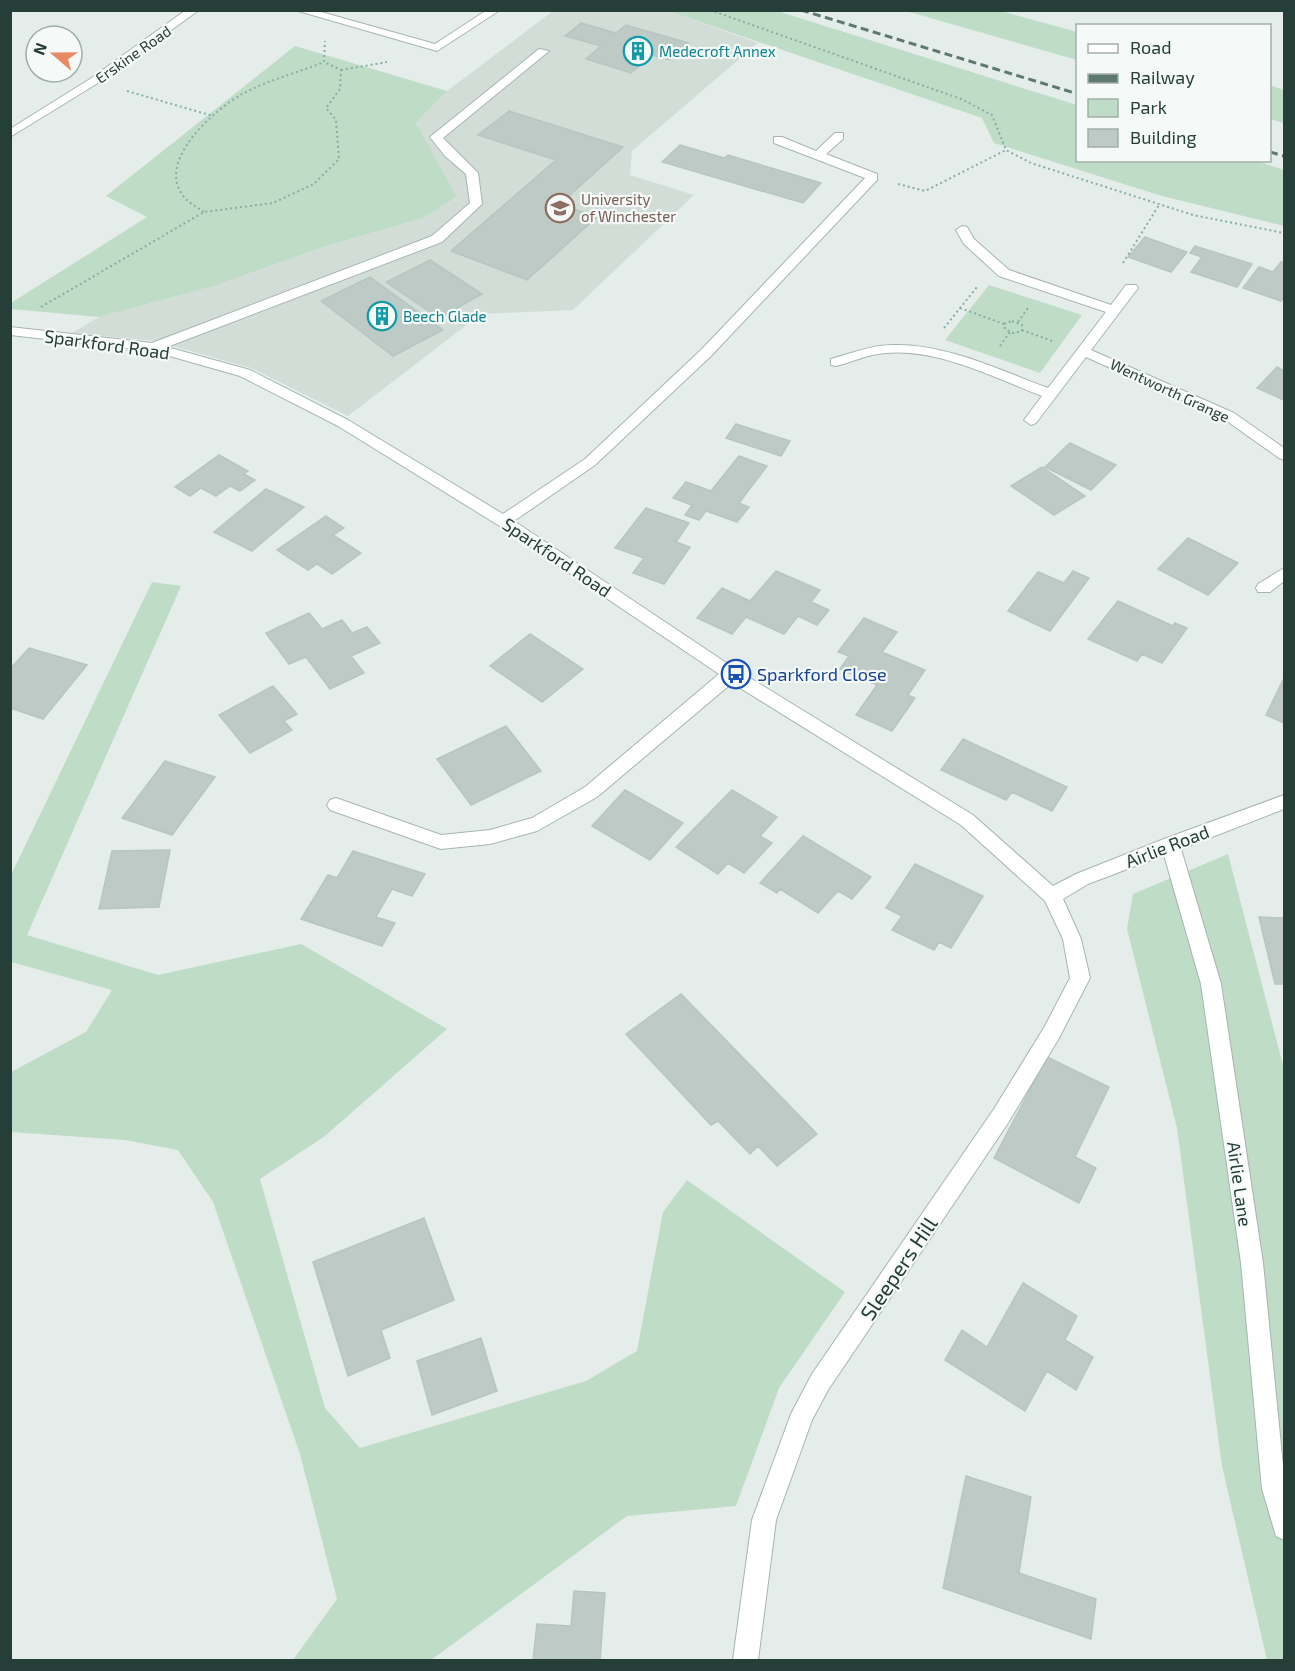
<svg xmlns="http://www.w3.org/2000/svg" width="1295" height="1671" viewBox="0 0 1295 1671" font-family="'Exo 2',sans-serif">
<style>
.built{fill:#d3ddd8}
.green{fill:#bfdcc7}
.building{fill:#bdcac5;stroke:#b7c6c0;stroke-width:1.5}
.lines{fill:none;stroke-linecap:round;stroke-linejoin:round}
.minor-casing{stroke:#a7b5b0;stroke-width:2}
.path{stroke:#87aea3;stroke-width:2;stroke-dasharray:2 3;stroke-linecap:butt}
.minor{fill:#fff;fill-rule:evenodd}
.rail{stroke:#5f7972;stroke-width:3;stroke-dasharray:8 4.5;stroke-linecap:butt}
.labels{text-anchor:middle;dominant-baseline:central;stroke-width:4.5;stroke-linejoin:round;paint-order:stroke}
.far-culture-label{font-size:15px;fill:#0d838f;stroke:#f5f9f7;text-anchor:start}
.far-street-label{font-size:15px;fill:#253e37;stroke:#f5f9f7}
.far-education-label{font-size:15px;fill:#785e54;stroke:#f5f9f7;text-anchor:start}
.street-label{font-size:18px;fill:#253e37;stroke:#f5f9f7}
.transit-label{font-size:18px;fill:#164399;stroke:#f5f9f7;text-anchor:start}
.near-street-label{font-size:21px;fill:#253e37;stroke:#f5f9f7}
</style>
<rect width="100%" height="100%" fill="#e4ede9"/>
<path class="built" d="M 553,11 L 668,11 L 758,43 L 632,151 L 630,175 L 694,195 L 573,310 L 481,314 L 348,416 L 251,368 L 155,341 L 72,333 L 99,317 L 214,286 L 326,246 L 423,218 L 456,198 L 416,123 L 447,91 Z"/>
<path class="green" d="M 668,11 L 777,11 L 1077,105 L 1078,160 L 1253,160 L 1284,170 L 1284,226 L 1162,196 L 994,143 L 982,118 Z
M 906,11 L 1001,11 L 1077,32 L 1077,60 Z
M 295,46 L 447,91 L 416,123 L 457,197 L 423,218 L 326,246 L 214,286 L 99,317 L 11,309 L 11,303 L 147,217 L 106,196 Z
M 1270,85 L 1284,90 L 1284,123 L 1270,119 Z
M 989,285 L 1082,315 L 1040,373 L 945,340 Z
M 152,582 L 181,586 L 27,935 L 158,975 L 301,944 L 447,1029 L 325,1136 L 260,1179 L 325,1408 L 360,1448 L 586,1381 L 637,1351 L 663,1212 L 687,1180 L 845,1292 L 779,1388 L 736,1506 L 627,1516 L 431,1660 L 293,1660 L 337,1599 L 300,1454 L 213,1202 L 178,1150 L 125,1140 L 11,1132 L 11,1072 L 86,1032 L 112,990 L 11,962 L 11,875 Z
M 1228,854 L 1284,1069 L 1284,1660 L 1267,1660 L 1222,1466 L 1177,1128 L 1127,929 L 1133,894 Z"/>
<path class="building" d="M 581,23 L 616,33 L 626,25 L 689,43 L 670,60 L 652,55 L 631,73 L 586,59 L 601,46 L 565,36 Z
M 509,111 L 623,147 L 560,204 L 597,217 L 527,280 L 451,251 L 556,160 L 478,135 Z
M 680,145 L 724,158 L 728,155 L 821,183 L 803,203 L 662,162 Z
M 1145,237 L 1187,252 L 1171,272 L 1128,257 Z
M 1195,246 L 1252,264 L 1237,287 L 1191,272 L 1202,257 L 1190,253 Z
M 430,260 L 482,294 L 439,318 L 386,282 Z
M 1281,262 L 1284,263 L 1284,297 L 1281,301 L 1243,288 L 1259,267 L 1273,272 Z
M 370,277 L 443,330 L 393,356 L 321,301 Z
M 1277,367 L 1284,371 L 1284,400 L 1257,388 Z
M 736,424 L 790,441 L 781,456 L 726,438 Z
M 1070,443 L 1116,465 L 1091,490 L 1045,467 Z
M 219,455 L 248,471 L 244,474 L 255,480 L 240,491 L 230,486 L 216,496 L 201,488 L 190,496 L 175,487 Z
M 739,456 L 767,466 L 739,503 L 749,507 L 737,522 L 706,511 L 699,520 L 685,515 L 692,505 L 673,498 L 686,482 L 711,491 Z
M 1042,467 L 1085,496 L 1054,515 L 1011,486 Z
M 266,489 L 304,507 L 252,551 L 214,532 Z
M 646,508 L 689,523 L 676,542 L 690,547 L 664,584 L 633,573 L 644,558 L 615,548 Z
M 326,516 L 344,528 L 333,535 L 361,553 L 332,574 L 317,564 L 308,570 L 277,550 Z
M 1188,538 L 1238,563 L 1208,595 L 1158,569 Z
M 776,571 L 820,590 L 811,602 L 829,610 L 817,625 L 798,616 L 784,634 L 746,617 L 732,634 L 697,618 L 722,588 L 750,601 Z
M 1073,571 L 1089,578 L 1050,631 L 1008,611 L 1038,572 L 1064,583 Z
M 1118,601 L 1173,626 L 1175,623 L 1187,628 L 1162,663 L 1142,654 L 1137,661 L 1088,639 Z
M 309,613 L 322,629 L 342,620 L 352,633 L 367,627 L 380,643 L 351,656 L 364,673 L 330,689 L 306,657 L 289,664 L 266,633 Z
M 864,618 L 897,632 L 882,652 L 925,670 L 908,695 L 915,698 L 892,731 L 856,715 L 877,685 L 840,669 L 849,656 L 838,652 Z
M 530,634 L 583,669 L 542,702 L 490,666 Z
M 29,648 L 87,665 L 43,719 L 10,708 L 10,669 Z
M 1284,678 L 1284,723 L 1266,715 Z
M 273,686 L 297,714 L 284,721 L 292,730 L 250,753 L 219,715 Z
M 506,726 L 541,771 L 471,805 L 437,759 Z
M 963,739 L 1067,787 L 1052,811 L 1012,792 L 1006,800 L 941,770 Z
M 165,761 L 215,777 L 172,835 L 122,818 Z
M 625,790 L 683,823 L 650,860 L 592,826 Z
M 732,790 L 777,817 L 760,836 L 772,843 L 744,873 L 728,863 L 718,874 L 676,847 Z
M 803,836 L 871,877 L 852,899 L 838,891 L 818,913 L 780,889 L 777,893 L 760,883 Z
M 170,850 L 159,907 L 99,909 L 112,851 Z
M 353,851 L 425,874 L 412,896 L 392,889 L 376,917 L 395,923 L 382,946 L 301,919 L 328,875 L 337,878 Z
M 915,864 L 983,896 L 951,948 L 939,942 L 934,950 L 892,930 L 902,916 L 886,908 Z
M 1259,917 L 1284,918 L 1284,984 L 1275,984 Z
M 681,994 L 817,1134 L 777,1166 L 758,1146 L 750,1154 L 718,1121 L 711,1125 L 626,1034 Z
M 1047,1057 L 1109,1087 L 1075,1157 L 1096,1168 L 1079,1203 L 994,1158 Z
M 424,1218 L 454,1300 L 381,1330 L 390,1358 L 348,1376 L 313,1262 Z
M 1023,1283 L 1077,1316 L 1065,1340 L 1093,1357 L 1076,1390 L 1047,1371 L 1025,1411 L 945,1360 L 962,1330 L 987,1347 Z
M 481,1338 L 497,1391 L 432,1415 L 417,1361 Z
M 966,1476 L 1031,1497 L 1019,1573 L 1096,1599 L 1091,1639 L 943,1588 Z
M 574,1591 L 605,1593 L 600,1660 L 533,1660 L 537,1624 L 571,1626 Z"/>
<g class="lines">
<g class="minor-casing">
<path id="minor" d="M 186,10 L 199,10 L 98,83 L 10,137 L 10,129 L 90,79 Z
M 295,10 L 314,10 L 435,44 L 487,10 L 500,10 L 437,51 Z
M 539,49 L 549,51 L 443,138 L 478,173 L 482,204 L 442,242 L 167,347 L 250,370 L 348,420 L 503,514 L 585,459 L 701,350 L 865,178 L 774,143 L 774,137 L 782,137 L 816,151 L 835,133 L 843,133 L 843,139 L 826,154 L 877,174 L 877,180 L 711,356 L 595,465 L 514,521 L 737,670 L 973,815 L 1053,886 L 1076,874 L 1164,839 L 1284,795 L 1284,809 L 1181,849 L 1221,984 L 1263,1263 L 1284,1476 L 1284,1540 L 1276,1536 L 1262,1489 L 1241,1263 L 1201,984 L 1164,855 L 1088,884 L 1063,899 L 1081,939 L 1090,978 L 1059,1038 L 1008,1123 L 828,1390 L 812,1420 L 776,1520 L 758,1660 L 733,1660 L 752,1520 L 791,1414 L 812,1374 L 994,1109 L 1045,1026 L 1070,978 L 1063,939 L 1045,901 L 961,825 L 732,683 L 597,797 L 537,831 L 490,844 L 441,849 L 330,810 L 327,805 L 330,800 L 336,798 L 441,835 L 490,830 L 532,818 L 585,787 L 719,674 L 498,525 L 338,426 L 240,376 L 152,351 L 10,335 L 10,327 L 152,343 L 432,236 L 470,203 L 466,174 L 445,156 L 430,137 Z
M 962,226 L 967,227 L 974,239 L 1009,270 L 1111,305 L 1126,285 L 1136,285 L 1138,288 L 1091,350 L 1234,413 L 1284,448 L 1284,460 L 1279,458 L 1224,419 L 1086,357 L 1036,423 L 1031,425 L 1024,420 L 1042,396 C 990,376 929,343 872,355 C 860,358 848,363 836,366 L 831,365 L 831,359 C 852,353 872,345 894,345 C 947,344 999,370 1048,388 L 1106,312 L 999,276 L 964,244 L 956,230 Z
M 1284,568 L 1284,581 L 1270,592 L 1258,592 L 1256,588 L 1258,584 Z"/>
</g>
<path class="path" d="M 710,10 L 961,99 L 992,115 L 1006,150 L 1031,163 L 1193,215 L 1284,233
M 341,70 L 387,62
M 127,91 L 213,116
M 898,184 L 925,191 L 1006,150
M 204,212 C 195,206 185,201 180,191 C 161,156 216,109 242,94 C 268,80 297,73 324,62
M 1123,263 L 1159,205
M 41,307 L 204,212 L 273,203 L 314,184 L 339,159 L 336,120 L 326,108 L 340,89 L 341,70 L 324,62 L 325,41
M 960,308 L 1004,324
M 1012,321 L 1022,325 L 1022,331 L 1013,333 L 1005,329 L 1004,324 Z
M 1018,322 L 1028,308
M 944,328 L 977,287
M 1022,330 L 1055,342
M 1000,346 L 1010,332"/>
<use href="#minor" class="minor"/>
<path class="rail" d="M 801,10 L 1078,94
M 1270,152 L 1284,156"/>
</g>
<defs>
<g id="building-ring" transform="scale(1.5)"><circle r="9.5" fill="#f5f9f7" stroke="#0f9aa8" stroke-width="1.5"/><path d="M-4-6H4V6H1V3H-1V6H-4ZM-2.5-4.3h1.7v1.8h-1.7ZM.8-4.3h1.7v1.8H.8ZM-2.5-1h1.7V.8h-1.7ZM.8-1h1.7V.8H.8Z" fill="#0f9aa8"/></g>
<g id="university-ring" transform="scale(1.5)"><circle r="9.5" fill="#f5f9f7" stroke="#8d6e63" stroke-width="1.5"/><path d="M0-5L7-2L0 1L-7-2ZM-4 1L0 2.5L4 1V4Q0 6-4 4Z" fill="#8d6e63"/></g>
<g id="bus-ring" transform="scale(1.5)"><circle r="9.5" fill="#f5f9f7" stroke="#1a4fb4" stroke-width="1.5"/><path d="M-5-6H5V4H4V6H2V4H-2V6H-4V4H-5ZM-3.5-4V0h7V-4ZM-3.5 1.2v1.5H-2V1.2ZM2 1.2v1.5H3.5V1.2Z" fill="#1a4fb4"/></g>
</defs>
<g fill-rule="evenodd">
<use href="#building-ring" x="638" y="51"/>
<use href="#university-ring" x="560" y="208"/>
<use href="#building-ring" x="382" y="316"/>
<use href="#bus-ring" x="736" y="674"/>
</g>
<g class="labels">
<g class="far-culture-label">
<text x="659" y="51">Medecroft Annex</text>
<text x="403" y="316">Beech Glade</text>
</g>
<g class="far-street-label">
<text transform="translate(133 54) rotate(-35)">Erskine Road</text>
<text transform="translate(1170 390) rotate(25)">Wentworth Grange</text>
</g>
<g class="far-education-label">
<text x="581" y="199">University<tspan x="581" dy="17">of Winchester</tspan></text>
</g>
<g class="street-label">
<text transform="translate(107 344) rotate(8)">Sparkford Road</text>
<text transform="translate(557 557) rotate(34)">Sparkford Road</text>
<text transform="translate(1167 846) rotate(-21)">Airlie Road</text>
<text transform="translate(1240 1184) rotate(82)">Airlie Lane</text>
</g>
<g class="transit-label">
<text x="757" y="674">Sparkford Close</text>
</g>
<g class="near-street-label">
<text transform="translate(898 1268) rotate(-56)">Sleepers Hill</text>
</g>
</g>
<rect width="1295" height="1671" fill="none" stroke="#253e37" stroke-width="24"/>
<rect x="1076" y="24" width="195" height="138" fill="#f5f9f7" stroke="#a2aeaa" stroke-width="1.5"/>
<rect x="1088" y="44" width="30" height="9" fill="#ffffff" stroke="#a2aeaa" stroke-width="1.5"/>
<text x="1130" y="54" font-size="18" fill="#253e37">Road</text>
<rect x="1088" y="74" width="30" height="9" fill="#5f7972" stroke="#a2aeaa" stroke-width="1.5"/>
<text x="1130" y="84" font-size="18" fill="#253e37">Railway</text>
<rect x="1088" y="99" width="30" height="18" fill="#bfdcc7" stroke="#a2aeaa" stroke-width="1.5"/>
<text x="1130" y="114" font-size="18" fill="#253e37">Park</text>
<rect x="1088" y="129" width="30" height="18" fill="#bdcac5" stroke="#a2aeaa" stroke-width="1.5"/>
<text x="1130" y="144" font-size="18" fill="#253e37">Building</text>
<g transform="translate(54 54) rotate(290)"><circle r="28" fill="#f5f9f7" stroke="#a2aeaa" stroke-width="1.5"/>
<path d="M0-4.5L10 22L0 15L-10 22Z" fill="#e98966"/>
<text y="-9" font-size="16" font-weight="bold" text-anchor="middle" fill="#253e37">N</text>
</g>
</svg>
